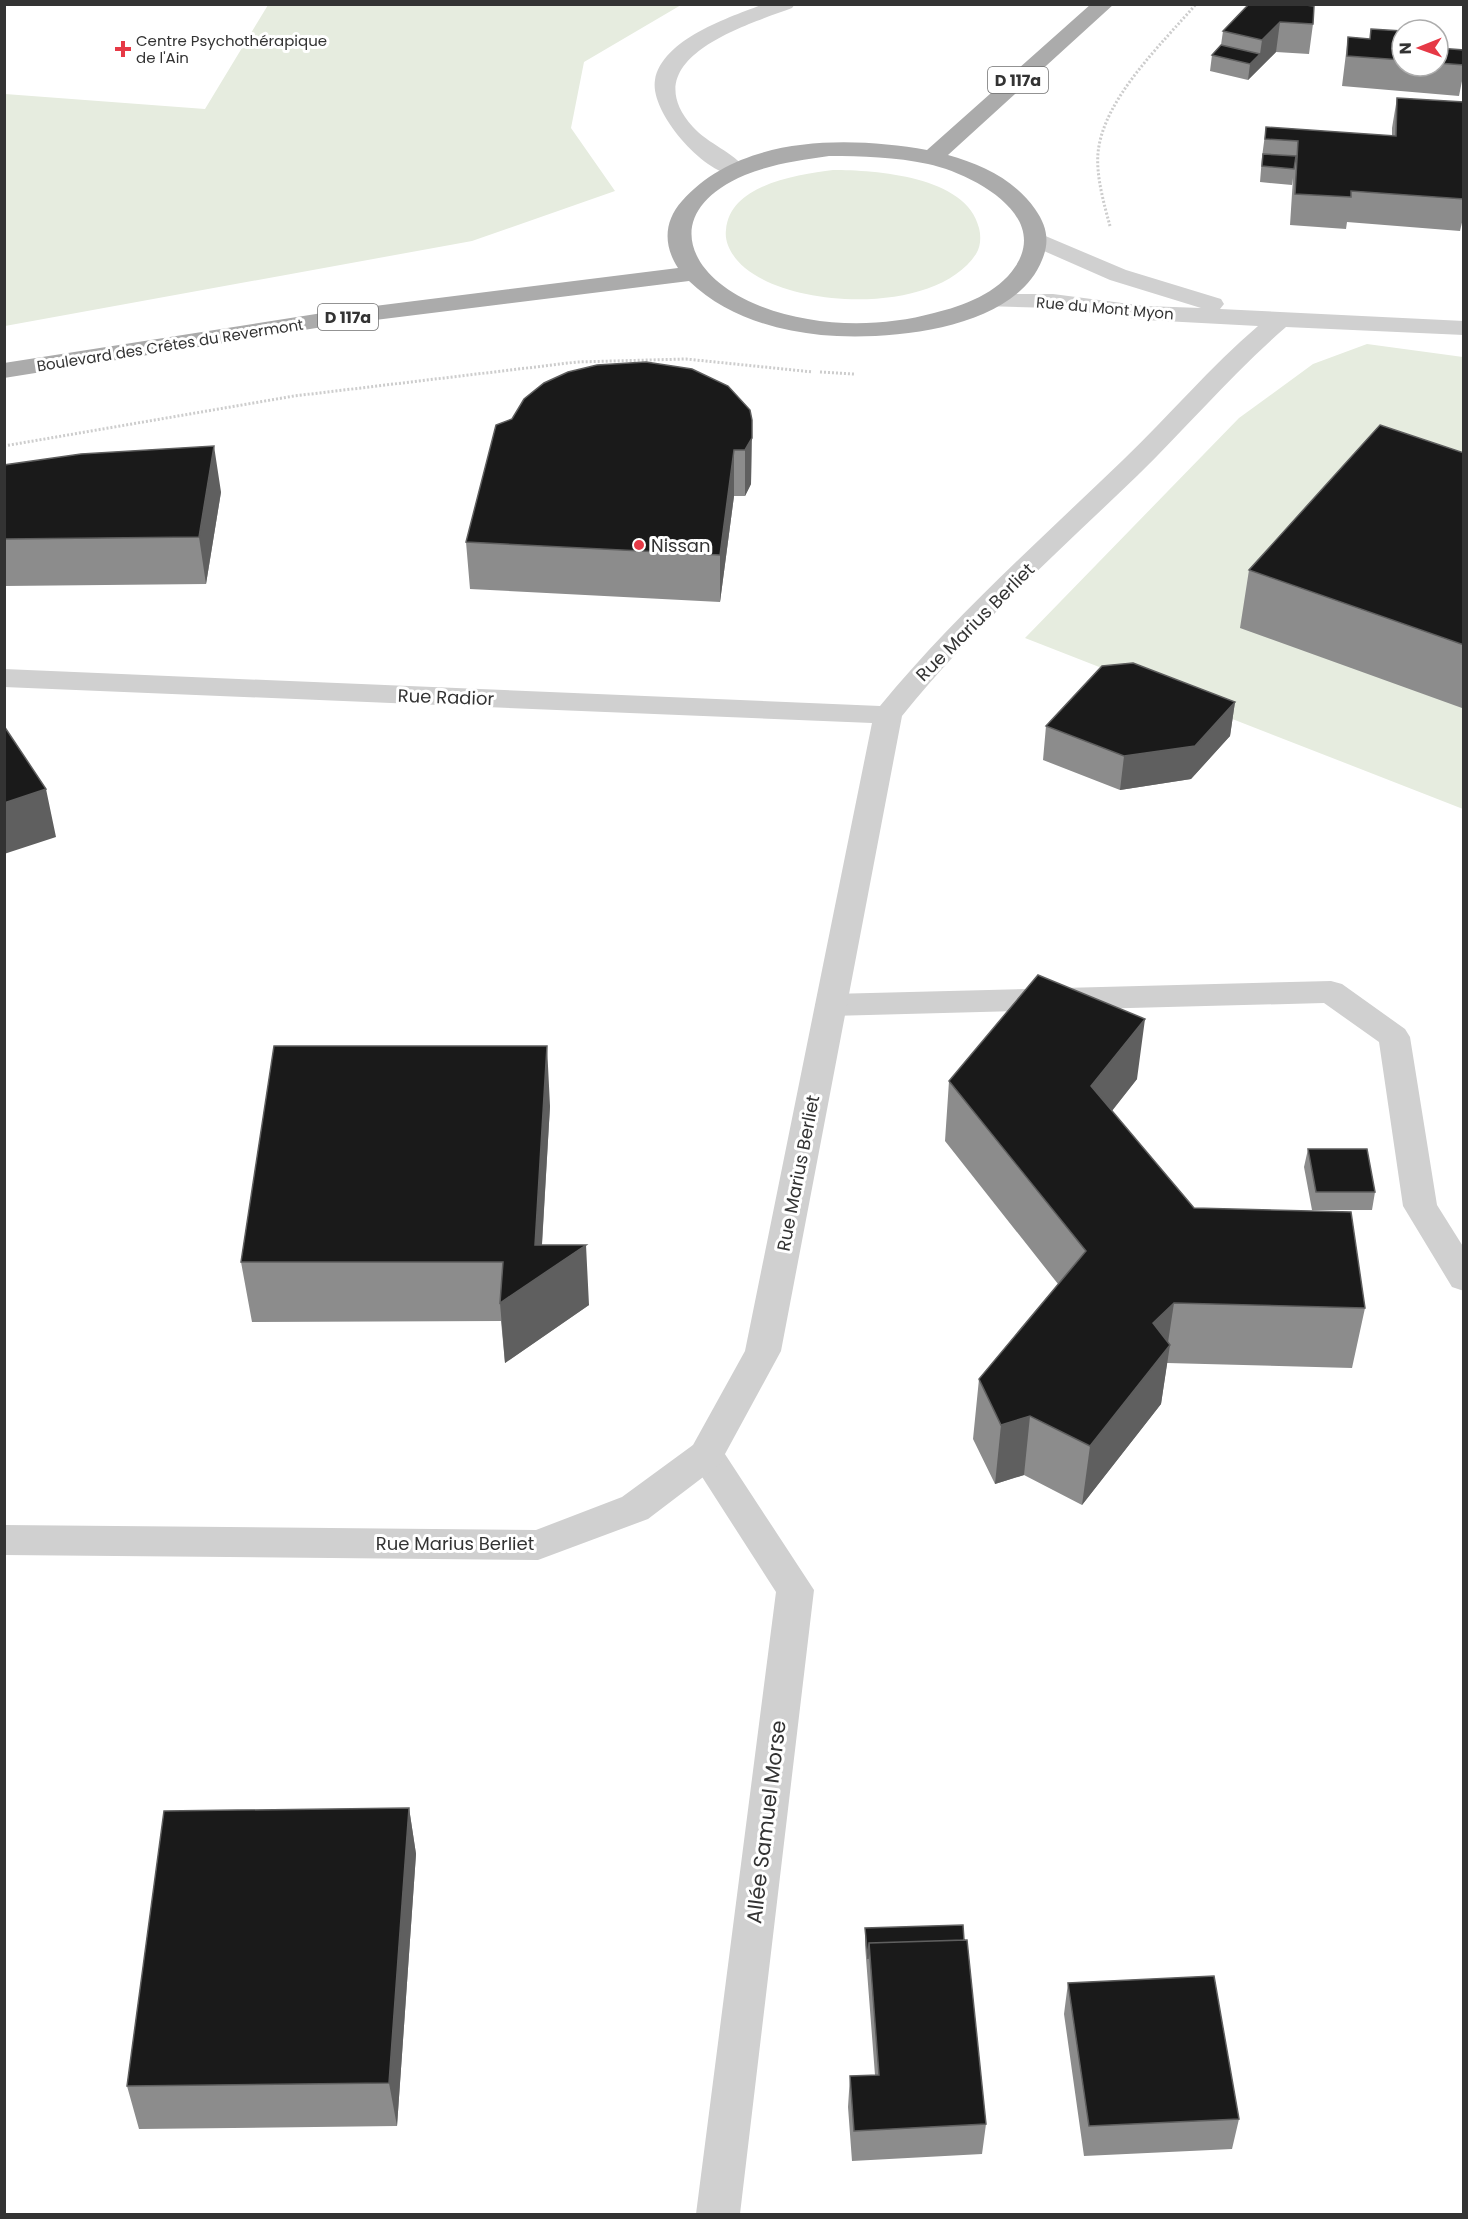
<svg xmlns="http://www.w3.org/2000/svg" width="1468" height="2219" viewBox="0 0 1468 2219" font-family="Poppins,sans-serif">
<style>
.green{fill:#e6ecdf}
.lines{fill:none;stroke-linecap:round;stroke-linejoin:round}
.path{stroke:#cdcdcd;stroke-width:3;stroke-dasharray:2 2;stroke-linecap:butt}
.service{fill:#d0d0d0;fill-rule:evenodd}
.minor{fill:#d0d0d0;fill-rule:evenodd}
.primary{fill:#ababab;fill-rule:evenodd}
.wall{fill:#8c8c8c}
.shaded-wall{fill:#5f5f5f}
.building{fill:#1a1a1a;stroke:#5f5f5f;stroke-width:1.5}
.poi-dot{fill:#e63946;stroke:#fff;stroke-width:2}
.labels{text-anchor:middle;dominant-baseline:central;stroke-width:6;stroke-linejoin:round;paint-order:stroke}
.far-poi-label{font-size:15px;fill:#333;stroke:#fff;text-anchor:start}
.far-street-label{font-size:15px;fill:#333;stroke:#fff}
.shield{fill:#fff;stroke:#707070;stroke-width:1.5}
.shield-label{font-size:16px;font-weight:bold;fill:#333}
.poi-label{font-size:18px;fill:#333;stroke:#fff;text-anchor:start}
.street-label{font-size:18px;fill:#333;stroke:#fff}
.near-street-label{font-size:21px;fill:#333;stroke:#fff}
</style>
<rect width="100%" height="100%" fill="#fff"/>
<path class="green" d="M 268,5 L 681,5 L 584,62 L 571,128 L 615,191 L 472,241 L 5,326 L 5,94 L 205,109 Z
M 833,170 C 875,170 967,176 979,228 C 981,236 981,246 976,254 C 937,314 796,310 745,268 C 734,259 724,244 726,230 C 730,184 797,175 833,170 Z
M 1367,344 L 1463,357 L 1463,809 L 1025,638 L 1239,418 L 1313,364 Z"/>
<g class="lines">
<path class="path" d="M 1110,226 C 1104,204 1096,176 1098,153 C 1103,99 1162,44 1196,4
M 820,372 L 854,374
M 4,446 L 294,396 L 577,362 L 686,359 L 813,372"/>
<path class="service" d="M 1331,981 L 1342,984 L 1405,1029 L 1410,1037 L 1437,1205 L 1464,1248 L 1464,1291 L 1452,1287 L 1403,1206 L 1379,1042 L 1324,1003 L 831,1016 L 820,1013 L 815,1005 L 820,997 L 831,994 Z
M 706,1441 L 719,1445 L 814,1590 L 740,2214 L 696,2214 L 776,1592 L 688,1455 L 693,1445 Z"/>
<path class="minor" d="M 764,4 L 795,4 L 792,8 C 746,25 632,59 693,127 C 708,144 734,152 746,170 L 743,175 C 711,183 649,114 655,80 C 662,39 730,17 764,4 Z
M 1036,232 L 1126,270 L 1221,299 L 1224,304 L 1220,309 L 1464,321 L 1464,335 L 1286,327 C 1233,373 1188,426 1138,475 C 1057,553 972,629 902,716 L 781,1351 L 719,1465 L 648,1519 L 538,1560 L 4,1555 L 4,1525 L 536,1530 L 622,1497 L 693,1445 L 745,1351 L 872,723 L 4,687 L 4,669 L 880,706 C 953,617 1040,540 1123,460 C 1169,416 1210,367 1258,326 L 1145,320 L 1053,308 L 983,306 L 980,301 L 983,296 L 992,294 L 1053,294 L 1145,306 L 1201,308 L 1110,280 L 1028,244 L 1024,239 L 1028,234 Z"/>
<path class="primary" d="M 1091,4 L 1114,4 L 948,155 C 981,164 1015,180 1035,209 C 1047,226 1050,241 1042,260 C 1014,331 886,341 821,335 C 773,330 724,315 689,281 L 335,325 L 4,378 L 4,363 L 335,311 L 678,268 C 663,245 664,221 682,201 C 740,135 847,136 927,150 ZM 829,156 C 862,156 896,157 928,164 C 970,173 1051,214 1015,267 C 998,293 963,306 934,313 C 879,328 813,327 760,306 C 686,277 659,212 745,175 C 772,164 801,160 829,156 Z"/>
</g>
<path class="wall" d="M 1249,4 L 1313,24 L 1309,54 L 1276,52 L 1248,80 L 1210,71 L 1212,55 L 1221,45 L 1223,31 Z
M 1402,31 L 1402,66 L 1438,66 L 1438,48 L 1464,50 L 1464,71 L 1459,96 L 1342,86 L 1348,37 L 1369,39 Z
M 1397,98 L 1464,102 L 1464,214 L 1460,231 L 1347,222 L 1346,229 L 1290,225 L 1293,178 L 1292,185 L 1260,182 L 1262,157 L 1266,127 L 1392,136 L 1392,128 Z
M 512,419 L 752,420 L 751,484 L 745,496 L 734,496 L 720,602 L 470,589 L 466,542 Z
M 1464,453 L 1464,706 L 1462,708 L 1240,628 L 1249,570 Z
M 4,465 L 221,492 L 206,584 L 4,586 Z
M 1235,702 L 1230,736 L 1191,779 L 1120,790 L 1043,760 L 1046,726 Z
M 1137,1079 L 1112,1111 L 1194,1208 L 1365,1308 L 1352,1368 L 1167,1363 L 1161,1404 L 1082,1505 L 1024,1475 L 995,1484 L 973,1439 L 979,1379 L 1058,1284 L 945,1141 L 949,1081 Z
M 550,1106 L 542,1245 L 589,1305 L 505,1363 L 501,1321 L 252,1322 L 241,1262 Z
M 1308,1149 L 1375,1192 L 1372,1210 L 1312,1210 L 1304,1167 Z
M 409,1808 L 416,1854 L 397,2126 L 139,2129 L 127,2086 Z
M 865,1928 L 964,1940 L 986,2124 L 982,2154 L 852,2161 L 848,2107 L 850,2076 L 875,2075 L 865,1945 Z
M 1068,1983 L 1239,2119 L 1232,2149 L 1084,2156 L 1064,2014 Z"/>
<path class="shaded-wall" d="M 1280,22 L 1276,52 L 1248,80 L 1250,64 L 1260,54 L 1262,40 Z
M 752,420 L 751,484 L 745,496 L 745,450 Z
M 214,446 L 221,492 L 206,584 L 199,537 Z
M 734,450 L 734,496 L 720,602 L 720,555 Z
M 1235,702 L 1230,736 L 1191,779 L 1120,790 L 1124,756 Z
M 46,789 L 56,837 L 4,854 L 4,803 Z
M 1145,1019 L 1137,1079 L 1084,1146 L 1091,1086 Z
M 547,1046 L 550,1106 L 540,1276 L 586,1245 L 589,1305 L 505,1363 L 500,1303 Z
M 1174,1303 L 1167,1349 L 1170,1345 L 1161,1404 L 1082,1505 L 1090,1446 L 1153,1323 Z
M 1030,1416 L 1024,1475 L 995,1484 L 1001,1425 Z
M 409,1808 L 416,1854 L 397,2126 L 389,2083 Z"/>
<path class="building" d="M 1249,4 L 1297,4 L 1314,6 L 1313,24 L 1280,22 L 1262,40 L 1223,31 Z
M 1371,29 L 1402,31 L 1402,60 L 1347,56 L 1348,37 L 1370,39 Z
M 1221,45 L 1260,54 L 1250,64 L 1212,55 Z
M 1438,48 L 1464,50 L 1464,65 L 1438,63 Z
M 1397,98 L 1464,102 L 1464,199 L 1351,191 L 1351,197 L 1295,194 L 1298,141 L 1265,139 L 1266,127 L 1396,136 Z
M 1263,154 L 1296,156 L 1294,169 L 1262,166 Z
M 646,362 L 692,369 L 728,386 L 750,410 L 752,420 L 752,438 L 745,450 L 734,450 L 720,555 L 466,542 L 496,425 L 512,419 L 524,399 L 544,383 L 568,372 L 597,365 Z
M 1380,425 L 1464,453 L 1464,645 L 1249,570 Z
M 214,446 L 199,537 L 4,539 L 4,465 L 81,454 Z
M 1133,663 L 1235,702 L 1195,746 L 1124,756 L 1046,726 L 1102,666 Z
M 4,726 L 46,789 L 4,803 Z
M 1038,975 L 1145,1019 L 1091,1086 L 1194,1208 L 1351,1212 L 1365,1308 L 1174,1303 L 1153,1323 L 1170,1345 L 1090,1446 L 1030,1416 L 1001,1425 L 979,1379 L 1086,1251 L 949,1081 Z
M 274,1046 L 547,1046 L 535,1245 L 586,1245 L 500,1303 L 503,1262 L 241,1262 Z
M 1308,1149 L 1367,1149 L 1375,1192 L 1316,1192 Z
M 409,1808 L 389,2083 L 127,2086 L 164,1811 Z
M 963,1925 L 964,1940 L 869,1943 L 868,1959 L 865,1928 Z
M 967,1940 L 986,2124 L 854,2131 L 850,2076 L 879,2075 L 869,1943 Z
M 1214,1976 L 1239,2119 L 1089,2126 L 1068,1983 Z"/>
<g class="poi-dot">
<path d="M120 40h6v6h6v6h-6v6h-6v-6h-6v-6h6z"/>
<circle cx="639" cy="545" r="6"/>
</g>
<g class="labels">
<g class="far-poi-label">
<text x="136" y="40">Centre Psychothérapique<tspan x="136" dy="17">de l'Ain</tspan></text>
</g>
<g class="far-street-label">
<text transform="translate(1105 308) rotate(5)">Rue du Mont Myon</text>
<text transform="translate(170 345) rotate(-9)">Boulevard des Crêtes du Revermont</text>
</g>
<g class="shield">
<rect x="988" y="67" width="60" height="26" rx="4.5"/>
<rect x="318" y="304" width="60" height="26" rx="4.5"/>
</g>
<g class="shield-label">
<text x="1018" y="80">D 117a</text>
<text x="348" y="317">D 117a</text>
</g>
<g class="poi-label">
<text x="651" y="545">Nissan</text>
</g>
<g class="street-label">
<text transform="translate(975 622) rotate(-45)">Rue Marius Berliet</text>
<text transform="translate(446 697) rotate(2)">Rue Radior</text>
<text transform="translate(798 1173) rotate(-79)">Rue Marius Berliet</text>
<text x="455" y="1543">Rue Marius Berliet</text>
</g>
<g class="near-street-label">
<text transform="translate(766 1822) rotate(-83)">Allée Samuel Morse</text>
</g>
</g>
<rect width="1468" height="2219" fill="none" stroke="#333333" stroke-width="12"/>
<g transform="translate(1420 48) rotate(269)"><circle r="28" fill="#ffffff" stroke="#adadad" stroke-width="1.5"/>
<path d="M0-4.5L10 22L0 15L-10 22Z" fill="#e63946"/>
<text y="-9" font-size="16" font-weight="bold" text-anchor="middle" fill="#333333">N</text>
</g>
</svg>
